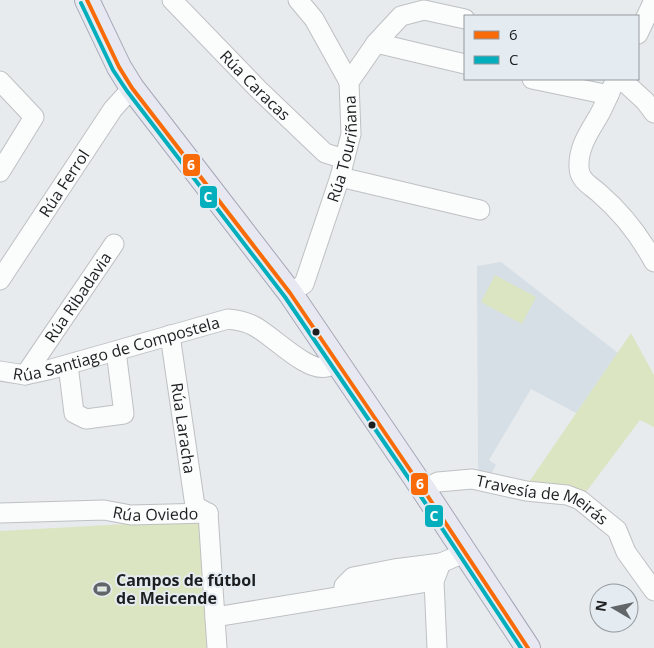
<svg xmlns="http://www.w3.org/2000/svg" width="654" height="648" viewBox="0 0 654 648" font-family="'Open Sans',sans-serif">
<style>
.built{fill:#d6dfe6}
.green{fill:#dbe5c2}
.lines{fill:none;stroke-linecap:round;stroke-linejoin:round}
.minor-casing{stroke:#bec1c3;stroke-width:21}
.major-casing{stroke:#a5a8b6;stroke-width:26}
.minor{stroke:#fbfcfc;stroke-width:19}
.major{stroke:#e7e8f1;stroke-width:24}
.bus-1-casing{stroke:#e4ebf1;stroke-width:8}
.bus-2-casing{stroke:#e4ebf1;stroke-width:8}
.bus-1{stroke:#f96b09;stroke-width:4}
.bus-2{stroke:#03aebd;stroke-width:4}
.bus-dot{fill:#1c1e20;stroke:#e4ebf1;stroke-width:2}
.labels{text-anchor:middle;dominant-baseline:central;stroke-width:4;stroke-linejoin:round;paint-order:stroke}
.street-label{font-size:16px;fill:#1c1e20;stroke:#e4ebf1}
.poi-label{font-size:16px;font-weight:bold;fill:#1c1e20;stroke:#e4ebf1;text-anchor:start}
.line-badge{stroke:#e4ebf1;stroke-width:2}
.badge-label{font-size:14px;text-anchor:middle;font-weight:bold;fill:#fff}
</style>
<rect width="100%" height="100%" fill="#e7ebee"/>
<path class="built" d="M 501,262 L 618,353 L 576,413 L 531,389 L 489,460 L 496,465 L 491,474 L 478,471 L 477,266 Z"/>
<path class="green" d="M 495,275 L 536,297 L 522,324 L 481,302 Z
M 631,333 L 654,375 L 654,427 L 640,420 L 586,492 L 529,482 Z
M 200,520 L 209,648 L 0,648 L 0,531 Z"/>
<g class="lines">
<g class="minor-casing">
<g id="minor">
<path id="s1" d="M 172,0 L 258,89 L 325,153 L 344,159"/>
<path d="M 298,0 L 314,19 L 349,82"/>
<path d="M 638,34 L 654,0"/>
<path d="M 376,43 L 465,64"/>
<path d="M 532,79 L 609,95"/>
<path d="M 616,79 C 610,91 605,105 598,117 C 589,132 578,148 579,167 C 579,180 590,185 599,193 C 621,212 640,236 654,262"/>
<path d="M 621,79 L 645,101 L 654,113"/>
<path d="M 0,81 L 34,117 L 0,172"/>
<path d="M 340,177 L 480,210"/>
<path id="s2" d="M 0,280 L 113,109 L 132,88"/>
<path id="s3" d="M 290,293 L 304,284 L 340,177 L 351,134 L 349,82 L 376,43 L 401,16 L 424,10 L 465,19"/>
<path id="s4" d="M 170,335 L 195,506 L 208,513"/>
<path d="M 68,365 L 74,413 L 86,419 L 124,414 L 116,351"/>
<path id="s5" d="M 0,371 L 25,375 L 48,370 L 228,319 C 237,320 245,321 254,326 C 272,335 307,373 327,367 C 330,366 334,363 337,361"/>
<path id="s6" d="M 25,375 L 114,244"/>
<path id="s7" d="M 423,489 L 438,482 L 472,479 L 526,491 L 567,495 L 580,500 L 617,530 L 626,552 L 654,591"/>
<path id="s8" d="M 0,513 L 104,510 L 131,515 L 208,513"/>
<path d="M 208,513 L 217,648"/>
<path d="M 344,595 L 344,586 L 353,577 L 394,569 L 441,563"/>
<path d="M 215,617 L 434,581"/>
<path d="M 437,648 L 434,581 L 441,563 L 466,552"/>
</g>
</g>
<g class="major-casing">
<path id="major" d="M 87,0 L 119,67 L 132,88 L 290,293 L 423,489 L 528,648"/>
</g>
<use href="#minor" class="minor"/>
<use href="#major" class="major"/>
<g class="bus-1-casing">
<path id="bus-1" d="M 87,0 L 119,67 L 132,88 L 290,293 L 423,489 L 528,648"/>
</g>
<g class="bus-2-casing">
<path id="bus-2" d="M 81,3 L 113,70 L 127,91 L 285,297 L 418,492 L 521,648"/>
</g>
<use href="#bus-1" class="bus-1"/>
<use href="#bus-2" class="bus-2"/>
</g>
<defs>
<g id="stadium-bare" transform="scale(1.35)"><path d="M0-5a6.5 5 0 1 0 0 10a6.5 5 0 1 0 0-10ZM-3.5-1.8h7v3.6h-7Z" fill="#636668" stroke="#e4ebf1" stroke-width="2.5" paint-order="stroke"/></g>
</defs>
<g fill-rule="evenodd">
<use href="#stadium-bare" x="102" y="589"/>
</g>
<g class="bus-dot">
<circle cx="316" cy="332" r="4.5"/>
<circle cx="372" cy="425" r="4.5"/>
</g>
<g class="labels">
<g class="street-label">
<text stroke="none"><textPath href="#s1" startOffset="119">Rúa Caracas</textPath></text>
<text stroke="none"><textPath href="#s3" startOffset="158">Rúa Touriñana</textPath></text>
<text stroke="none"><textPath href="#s2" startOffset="116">Rúa Ferrol</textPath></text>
<text stroke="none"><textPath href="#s6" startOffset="94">Rúa Ribadavia</textPath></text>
<text stroke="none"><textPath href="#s5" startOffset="120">Rúa Santiago de Compostela</textPath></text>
<text stroke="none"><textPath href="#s4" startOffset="94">Rúa Laracha</textPath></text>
<text stroke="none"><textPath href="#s7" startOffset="125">Travesía de Meirás</textPath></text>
<text stroke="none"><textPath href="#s8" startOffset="156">Rúa Oviedo</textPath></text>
</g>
<g class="poi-label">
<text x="116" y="580">Campos de fútbol<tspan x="116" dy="18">de Meicende</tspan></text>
</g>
</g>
<g class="line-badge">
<rect x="182" y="153" width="19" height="24" rx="5" fill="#f96b09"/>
<rect x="199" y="185" width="19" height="24" rx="5" fill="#03aebd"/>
<rect x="410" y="472" width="19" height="24" rx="5" fill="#f96b09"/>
<rect x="424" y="504" width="20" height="24" rx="5" fill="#03aebd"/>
</g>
<g class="badge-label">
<text x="191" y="170">6</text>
<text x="208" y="202">C</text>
<text x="420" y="489">6</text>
<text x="434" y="521">C</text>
</g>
<rect x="464" y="15" width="175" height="65" fill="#e4ebf1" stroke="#94999d"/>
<rect x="474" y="31" width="25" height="8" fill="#f96b09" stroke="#94999d"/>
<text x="509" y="40" font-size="15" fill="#1c1e20">6</text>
<rect x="474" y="56" width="25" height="8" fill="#03aebd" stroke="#94999d"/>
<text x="509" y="65" font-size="15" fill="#1c1e20">C</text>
<g transform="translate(614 608) rotate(279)"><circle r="24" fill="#e4ebf1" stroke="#94999d"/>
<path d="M0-4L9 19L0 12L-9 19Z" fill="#636668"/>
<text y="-8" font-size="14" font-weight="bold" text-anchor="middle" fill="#1c1e20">N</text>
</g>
</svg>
